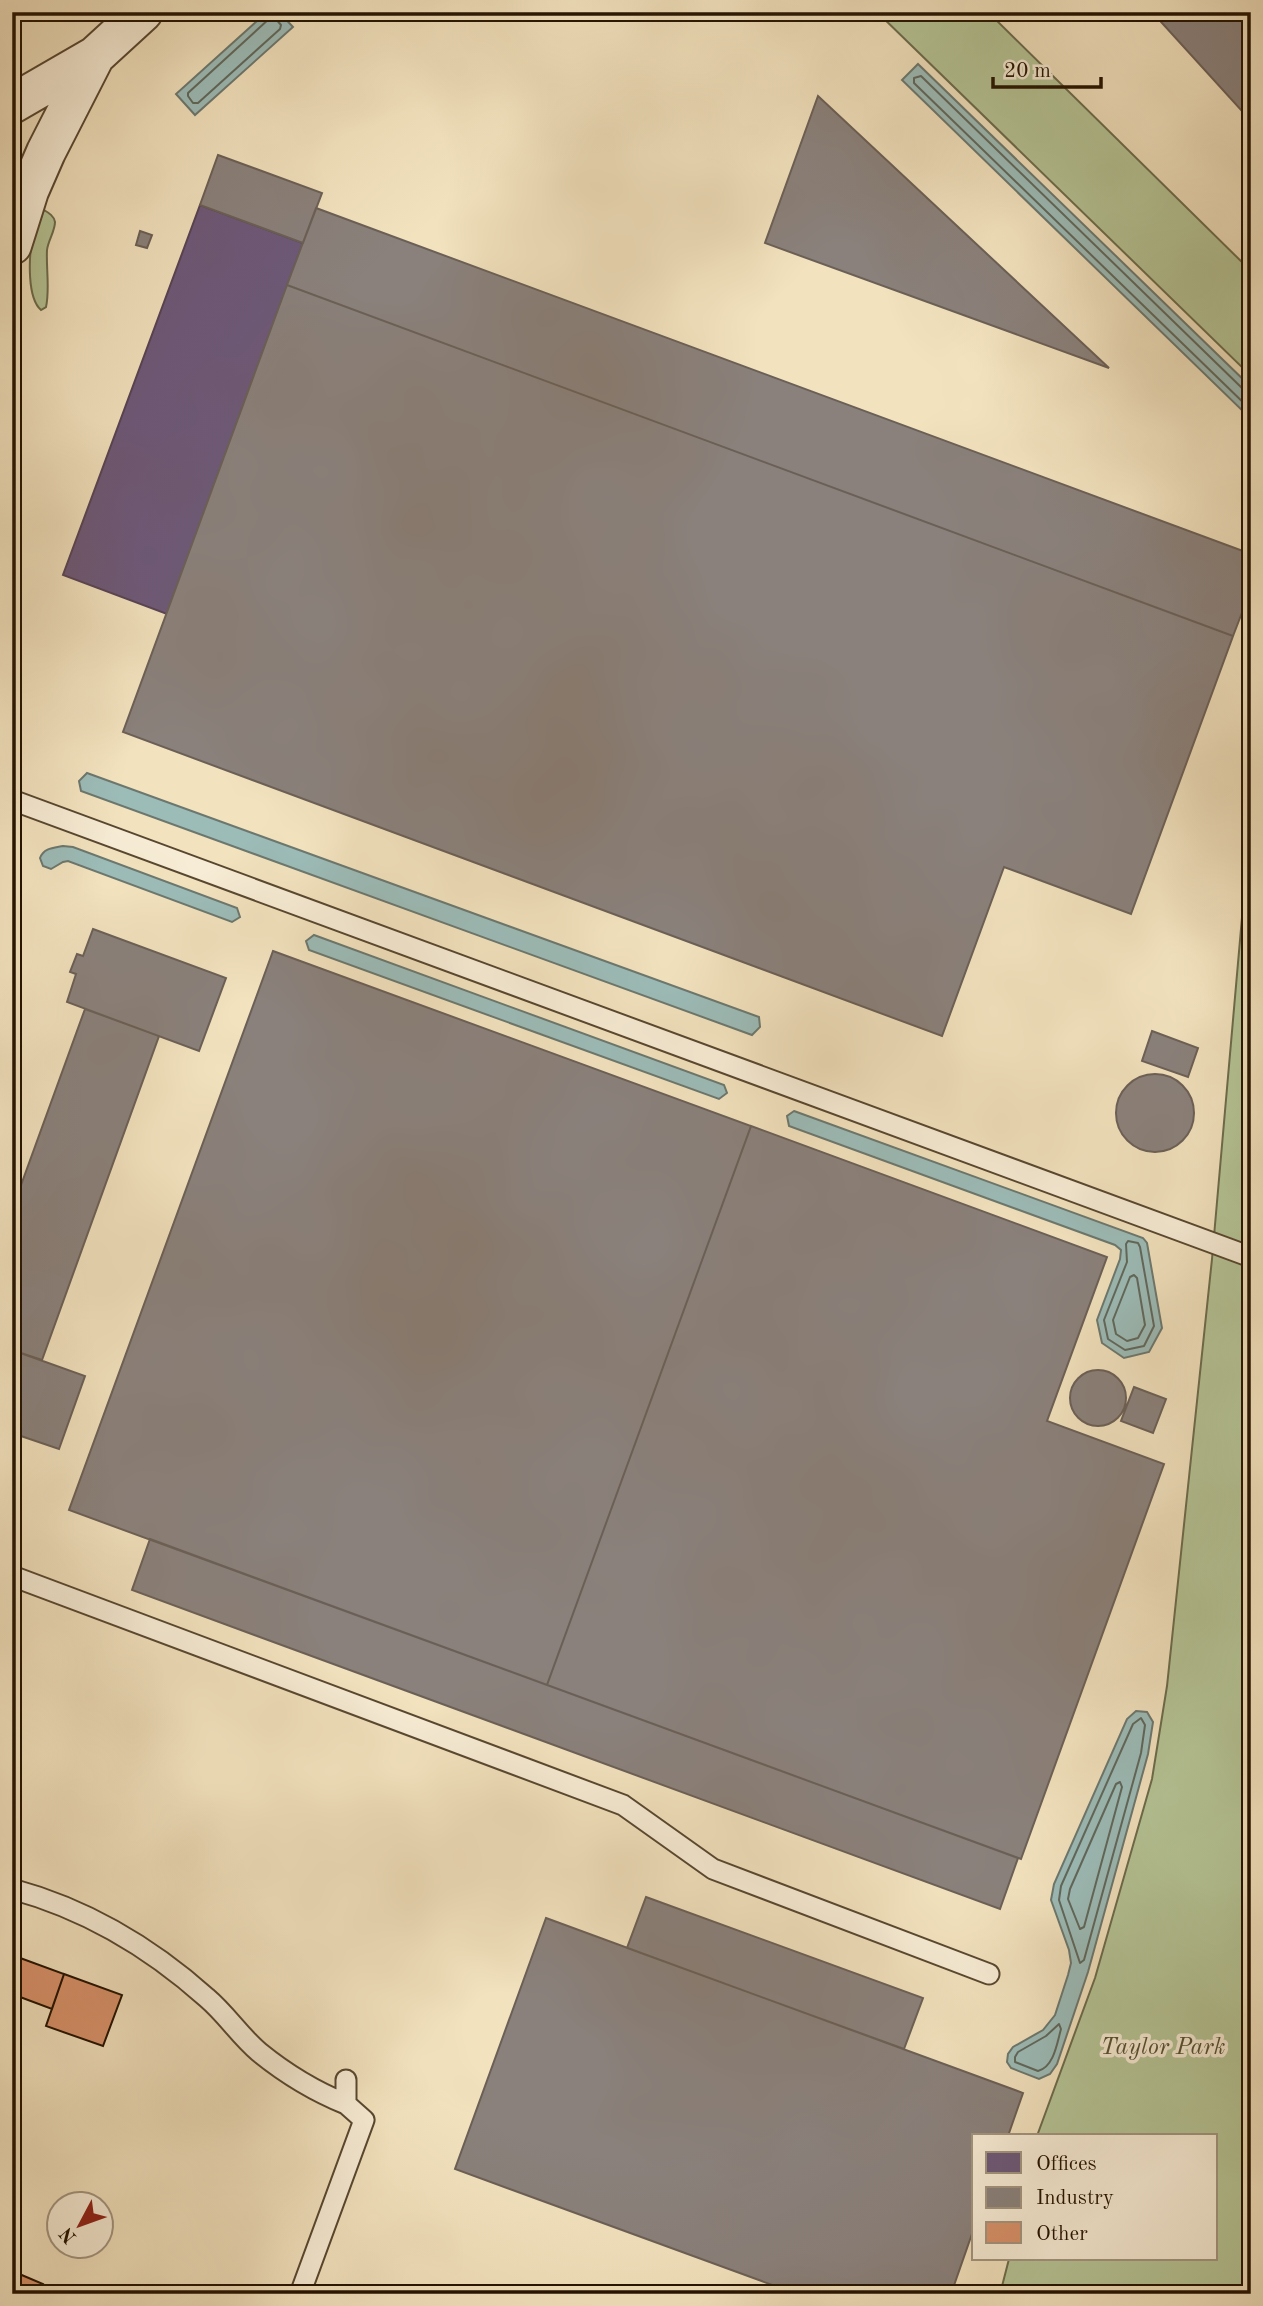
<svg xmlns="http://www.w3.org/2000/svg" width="1263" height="2306" viewBox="0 0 1263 2306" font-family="'Old Standard TT',serif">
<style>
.green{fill:#b5c496;stroke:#6c6c4c;stroke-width:2}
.water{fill:#9cbcb8;stroke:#6c786f;stroke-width:2}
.offices{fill:#6d597a;stroke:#574456;stroke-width:2}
.industry{fill:#8a817c;stroke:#6b6057;stroke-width:2}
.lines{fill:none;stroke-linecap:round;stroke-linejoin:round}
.shore{stroke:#60685c;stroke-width:2}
.building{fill:#d8926b;stroke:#241301;stroke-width:2}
.service-casing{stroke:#584730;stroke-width:23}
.minor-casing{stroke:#584730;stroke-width:42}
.service{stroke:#f7ecd5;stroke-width:19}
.minor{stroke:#f7ecd5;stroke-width:38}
.labels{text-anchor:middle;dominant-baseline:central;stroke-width:7;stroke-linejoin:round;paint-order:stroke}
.park-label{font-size:24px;font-style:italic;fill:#575135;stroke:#f7ecd5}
</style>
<rect width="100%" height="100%" fill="#f2e2be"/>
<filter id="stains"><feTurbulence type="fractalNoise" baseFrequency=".00286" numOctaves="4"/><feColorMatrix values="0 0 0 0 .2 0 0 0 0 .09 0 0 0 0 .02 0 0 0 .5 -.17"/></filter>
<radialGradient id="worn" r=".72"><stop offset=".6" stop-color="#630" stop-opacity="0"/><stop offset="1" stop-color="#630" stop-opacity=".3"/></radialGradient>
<path class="green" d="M 877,12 L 988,12 L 1251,271 L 1251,376 Z
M 44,210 C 49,213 54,216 55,222 C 55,231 48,241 47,250 C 46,269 50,289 46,307 L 41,310 C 27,298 29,258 32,241 C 33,230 39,219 44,210 Z
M 1251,815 L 1251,2294 L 1000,2294 L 1009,2259 L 1216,2259 L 1216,2136 L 1037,2136 L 1095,1978 L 1152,1779 L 1167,1686 L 1212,1259 Z"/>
<path class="water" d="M 267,12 L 279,12 L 293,27 L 195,115 L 176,94 Z
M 918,64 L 1251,387 L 1251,419 L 902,80 Z
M 87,773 L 759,1017 L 760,1027 L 752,1035 L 81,791 L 79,781 Z
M 63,846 L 73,847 L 237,908 L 240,917 L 232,922 L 68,861 L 63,862 L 51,869 L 43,866 L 40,858 C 44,848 53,848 63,846 Z
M 314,935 L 724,1085 L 727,1093 L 719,1099 L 309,950 L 306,941 Z
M 794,1111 L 1143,1238 L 1147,1243 L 1162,1328 L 1149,1352 L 1124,1358 L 1102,1343 L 1097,1320 L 1120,1259 L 1121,1250 L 1115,1245 L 789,1126 L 787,1116 Z
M 1136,1711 L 1147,1712 L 1153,1722 L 1148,1754 L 1088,1972 L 1057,2064 L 1050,2074 L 1039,2079 L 1011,2068 L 1007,2062 L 1008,2054 L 1013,2047 L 1043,2030 L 1055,2015 L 1068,1975 L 1071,1963 L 1069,1950 L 1051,1900 L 1054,1884 L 1127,1719 Z"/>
<path class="offices" d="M 200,205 L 303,243 L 167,614 L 63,575 Z"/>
<path class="industry" d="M 1152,12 L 1251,12 L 1251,121 Z
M 818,96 L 1109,368 L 765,243 Z
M 218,155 L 322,193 L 303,243 L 200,205 Z
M 316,208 L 1251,554 L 1251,589 L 1233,636 L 287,285 Z
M 140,231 L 152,235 L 147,248 L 136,245 Z
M 287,285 L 1233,636 L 1131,914 L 1004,867 L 942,1036 L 123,732 Z
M 93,929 L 226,978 L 199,1051 L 67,1002 L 76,974 L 70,972 L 77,954 L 83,956 Z
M 273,951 L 751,1126 L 547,1685 L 69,1510 Z
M 85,1009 L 159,1036 L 42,1360 L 12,1350 L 12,1210 Z
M 1152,1031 L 1198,1048 L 1188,1077 L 1142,1061 Z
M1116 1113a39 39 0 1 1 78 0a39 39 0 1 1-78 0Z
M 751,1126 L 1107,1257 L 1047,1421 L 1164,1464 L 1021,1859 L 547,1685 Z
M 12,1350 L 85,1376 L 59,1449 L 12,1433 Z
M1070 1398a28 28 0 1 1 56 0a28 28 0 1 1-56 0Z
M 1134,1387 L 1166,1399 L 1153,1433 L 1121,1421 Z
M 150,1539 L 1018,1858 L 1000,1909 L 132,1590 Z
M 646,1897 L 923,1998 L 904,2049 L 627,1948 Z
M 546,1918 L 1023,2093 L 1008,2136 L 974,2136 L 974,2228 L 951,2294 L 797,2294 L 455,2169 Z"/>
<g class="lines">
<path class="shore" d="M 270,18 L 275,18 L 281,25 L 280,29 L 198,103 L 193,103 L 188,96 L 188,93 Z
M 1251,392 L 1243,389 L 921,76 L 914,78 L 914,83 L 1251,410
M 1128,1241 L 1138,1243 L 1140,1247 L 1154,1326 L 1144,1346 L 1125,1350 L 1108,1339 L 1104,1320 L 1127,1262 L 1126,1244 Z
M 1134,1275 L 1137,1278 L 1145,1325 L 1138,1338 L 1127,1341 L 1116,1334 L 1113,1320 L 1130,1277 Z
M 1141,1718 L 1145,1725 L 1141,1753 L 1084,1960 L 1080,1963 L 1059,1900 L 1061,1886 L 1133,1724 Z
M 1120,1782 L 1122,1787 L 1084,1927 L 1080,1929 L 1068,1899 L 1070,1889 L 1116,1784 Z
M 1059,2024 L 1061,2029 C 1057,2043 1054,2067 1038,2071 L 1015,2062 L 1015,2057 L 1018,2052 L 1046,2036 Z"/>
</g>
<path class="building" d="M 12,1955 L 64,1974 L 52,2009 L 12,1994 Z
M 64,1974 L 122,1995 L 103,2046 L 46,2026 Z
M 17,2273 L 43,2284 L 39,2294 L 12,2294 L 12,2285 Z"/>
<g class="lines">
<g class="service-casing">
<path id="service" d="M 12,800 L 1251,1257
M 12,1576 L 623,1805 L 713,1869 L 989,1974
M 12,1889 C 86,1909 150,1947 207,1998 C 226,2014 240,2036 259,2052 C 286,2074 314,2091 346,2104
M 300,2294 L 364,2120 L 346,2104 L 346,2080"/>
</g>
<g class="minor-casing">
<path id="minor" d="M 12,104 L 95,56 L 143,12
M 12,245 L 29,191 L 46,152 L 95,56"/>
</g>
<use href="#service" class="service"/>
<use href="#minor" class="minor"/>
</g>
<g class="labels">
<g class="park-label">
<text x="1163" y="2048">Taylor Park</text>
</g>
</g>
<rect width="1263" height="2306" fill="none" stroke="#f2e2be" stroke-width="42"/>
<rect x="14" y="14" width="1235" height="2278" fill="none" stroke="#241301" stroke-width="3.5"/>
<rect x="21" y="21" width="1221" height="2264" fill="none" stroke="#241301" stroke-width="2"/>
<rect x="972" y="2134" width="245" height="126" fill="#f7ecd5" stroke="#a39580" stroke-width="2"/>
<rect x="986" y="2152" width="35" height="21" fill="#6d597a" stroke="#a39580" stroke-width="2"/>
<text x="1036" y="2170" font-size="21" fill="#241301">Offices</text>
<rect x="986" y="2187" width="35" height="21" fill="#8a817c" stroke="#a39580" stroke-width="2"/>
<text x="1036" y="2204" font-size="21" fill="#241301">Industry</text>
<rect x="986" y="2222" width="35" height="21" fill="#d8926b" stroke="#a39580" stroke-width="2"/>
<text x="1036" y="2240" font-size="21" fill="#241301">Other</text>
<g transform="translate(80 2225) rotate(229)"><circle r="33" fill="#f7ecd5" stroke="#a39580" stroke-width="2"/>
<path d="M0-5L12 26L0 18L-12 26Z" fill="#8f2418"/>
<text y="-10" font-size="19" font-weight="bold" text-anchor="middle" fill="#241301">N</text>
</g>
<path d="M993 77v10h108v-10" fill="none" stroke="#241301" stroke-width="3.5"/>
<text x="1004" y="77" font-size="21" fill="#241301" stroke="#f7ecd5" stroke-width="5" paint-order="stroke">20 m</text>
<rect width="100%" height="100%" filter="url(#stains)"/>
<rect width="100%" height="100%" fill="url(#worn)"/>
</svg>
